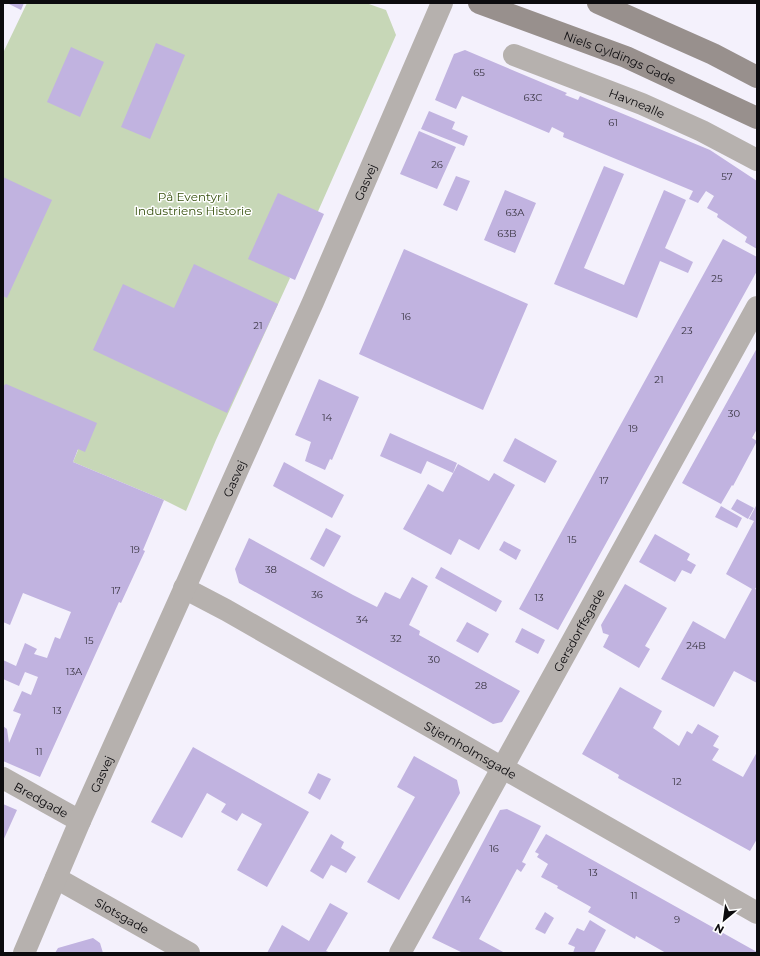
<svg xmlns="http://www.w3.org/2000/svg" width="760" height="956" viewBox="0 0 760 956" font-family="Montserrat,sans-serif">
<style>
.green{fill:#c7d7b7}
.building{fill:#c1b3e0}
.lines{fill:none;stroke-linecap:round;stroke-linejoin:round}
.street{stroke:#b6b1ae;stroke-width:22}
.secondary{stroke:#98908d;stroke-width:22}
.labels{text-anchor:middle;dominant-baseline:central;stroke-width:3;stroke-linejoin:round;paint-order:stroke}
.number-label{font-size:10px;fill:#393542}
.street-label{font-size:12px;fill:#0c0b0e;stroke:#fff}
.park-label{font-size:12px;fill:#354f0c;stroke:#fff}
</style>
<rect width="100%" height="100%" fill="#f4f1fc"/>
<path class="green" d="M 27,3 L 366,3 L 386,10 L 396,35 L 289,277 L 290,278 L 216,440 L 186,511 L 164,500 L 73,462 L 78,450 L 3,417 L 3,53 Z"/>
<path class="building" d="M 7,3 L 24,3 L 21,10 Z
M 156,43 L 185,55 L 150,139 L 121,127 Z
M 71,47 L 104,62 L 80,117 L 47,102 Z
M 465,50 L 567,93 L 565,95 L 578,100 L 580,96 L 710,150 L 757,181 L 757,249 L 745,242 L 747,237 L 717,217 L 718,214 L 707,208 L 714,196 L 706,191 L 698,203 L 689,199 L 693,191 L 563,137 L 564,133 L 552,127 L 549,133 L 462,96 L 456,109 L 435,100 L 454,54 Z
M 429,111 L 455,122 L 452,129 L 468,136 L 464,146 L 421,129 Z
M 419,131 L 456,147 L 437,189 L 400,174 Z
M 604,166 L 624,174 L 584,268 L 624,285 L 664,190 L 686,200 L 665,248 L 693,262 L 688,273 L 660,261 L 637,318 L 554,284 Z
M 456,176 L 470,181 L 457,211 L 443,205 Z
M 3,177 L 52,200 L 7,298 L 3,296 Z
M 505,190 L 536,203 L 515,253 L 484,240 Z
M 278,193 L 324,214 L 295,280 L 248,259 Z
M 723,239 L 757,257 L 757,271 L 558,630 L 519,609 Z
M 404,249 L 528,304 L 483,410 L 359,354 Z
M 194,264 L 278,304 L 227,413 L 93,350 L 123,284 L 174,308 Z
M 757,348 L 757,429 L 752,438 L 757,441 L 733,486 L 732,485 L 721,504 L 682,483 Z
M 319,379 L 359,397 L 332,460 L 330,459 L 325,470 L 305,461 L 311,442 L 295,435 Z
M 6,384 L 97,423 L 85,452 L 78,449 L 73,462 L 164,500 L 143,550 L 145,551 L 121,603 L 119,602 L 40,777 L 3,761 L 3,726 L 7,729 L 9,743 L 21,714 L 13,711 L 22,691 L 31,695 L 38,677 L 25,672 L 19,686 L 3,679 L 3,660 L 16,666 L 25,643 L 37,649 L 34,654 L 47,658 L 55,637 L 60,639 L 71,612 L 23,593 L 10,625 L 3,622 L 3,386 Z
M 390,433 L 457,463 L 453,473 L 427,461 L 421,474 L 380,456 Z
M 515,438 L 557,461 L 545,483 L 503,461 Z
M 284,462 L 344,495 L 332,518 L 273,486 Z
M 458,464 L 489,481 L 494,473 L 515,485 L 479,550 L 459,539 L 451,555 L 403,529 L 428,484 L 443,492 Z
M 737,499 L 754,508 L 748,519 L 731,509 Z
M 757,504 L 757,586 L 755,589 L 757,590 L 757,683 L 734,671 L 714,707 L 661,679 L 693,621 L 725,639 L 752,589 L 726,574 L 754,521 L 749,519 Z
M 721,506 L 742,518 L 737,528 L 715,517 Z
M 326,528 L 341,536 L 324,567 L 310,559 Z
M 655,534 L 690,554 L 687,560 L 696,565 L 691,574 L 682,570 L 675,582 L 639,562 Z
M 249,538 L 353,595 L 377,607 L 385,592 L 400,599 L 412,577 L 428,586 L 409,625 L 420,631 L 419,635 L 520,691 L 502,722 L 493,724 L 239,583 L 235,569 Z
M 504,541 L 521,550 L 516,560 L 499,550 Z
M 441,567 L 502,601 L 496,612 L 435,578 Z
M 625,584 L 667,608 L 645,646 L 650,649 L 639,668 L 603,647 L 609,635 L 603,633 L 601,625 Z
M 467,622 L 489,634 L 478,653 L 456,641 Z
M 522,628 L 545,640 L 538,654 L 515,642 Z
M 620,687 L 662,711 L 653,728 L 679,746 L 687,731 L 692,734 L 698,724 L 719,736 L 713,746 L 719,749 L 712,760 L 743,777 L 757,752 L 757,839 L 750,851 L 618,778 L 619,775 L 582,754 Z
M 193,747 L 309,812 L 267,887 L 237,870 L 262,824 L 242,813 L 237,821 L 221,812 L 226,804 L 207,793 L 182,838 L 151,822 Z
M 414,756 L 457,780 L 460,793 L 399,900 L 367,882 L 415,797 L 397,787 Z
M 318,773 L 331,779 L 320,800 L 308,793 Z
M 3,804 L 17,810 L 3,841 Z
M 507,809 L 541,826 L 522,862 L 526,864 L 521,872 L 517,869 L 479,939 L 505,953 L 463,953 L 432,938 L 500,810 Z
M 331,834 L 344,842 L 341,848 L 356,857 L 346,873 L 331,865 L 323,879 L 310,871 Z
M 546,834 L 757,952 L 757,953 L 666,953 L 636,936 L 635,939 L 588,912 L 591,907 L 557,888 L 558,886 L 541,877 L 548,864 L 537,857 L 539,854 L 535,852 Z
M 330,903 L 348,913 L 326,951 L 331,953 L 267,953 L 282,925 L 309,941 Z
M 545,912 L 554,918 L 545,934 L 535,929 Z
M 590,920 L 606,930 L 594,953 L 573,953 L 575,947 L 568,944 L 577,928 L 584,931 Z
M 93,938 L 100,943 L 103,953 L 55,953 L 58,948 Z"/>
<g class="lines">
<g class="street">
<path id="s1" d="M 514,55 L 642,104 L 702,131 L 757,160"/>
<path id="s2" d="M 184,588 L 226,610 L 757,913"/>
<path id="s3" d="M 3,778 L 80,821"/>
<path id="s4" d="M 56,878 L 189,953"/>
<path id="s5" d="M 24,953 L 80,821 L 313,302 L 442,3"/>
<path id="s6" d="M 400,953 L 757,307"/>
</g>
<g class="secondary">
<path id="s7" d="M 479,3 L 626,57 L 757,118"/>
<path d="M 598,3 L 713,54 L 757,77"/>
</g>
</g>
<g class="labels">
<g class="number-label">
<text x="479" y="72">65</text>
<text x="533" y="97">63C</text>
<text x="613" y="122">61</text>
<text x="437" y="164">26</text>
<text x="727" y="176">57</text>
<text x="515" y="212">63A</text>
<text x="507" y="233">63B</text>
<text x="717" y="278">25</text>
<text x="406" y="316">16</text>
<text x="258" y="325">21</text>
<text x="687" y="330">23</text>
<text x="659" y="379">21</text>
<text x="734" y="413">30</text>
<text x="327" y="417">14</text>
<text x="633" y="428">19</text>
<text x="604" y="480">17</text>
<text x="572" y="539">15</text>
<text x="135" y="549">19</text>
<text x="271" y="569">38</text>
<text x="116" y="590">17</text>
<text x="317" y="594">36</text>
<text x="539" y="597">13</text>
<text x="362" y="619">34</text>
<text x="396" y="638">32</text>
<text x="89" y="640">15</text>
<text x="696" y="645">24B</text>
<text x="434" y="659">30</text>
<text x="74" y="671">13A</text>
<text x="481" y="685">28</text>
<text x="57" y="710">13</text>
<text x="39" y="751">11</text>
<text x="677" y="781">12</text>
<text x="494" y="848">16</text>
<text x="593" y="872">13</text>
<text x="634" y="895">11</text>
<text x="466" y="899">14</text>
<text x="677" y="919">9</text>
</g>
<g class="street-label">
<text stroke="none"><textPath href="#s7" startOffset="151">Niels Gyldings Gade</textPath></text>
<text stroke="none"><textPath href="#s1" startOffset="132">Havnealle</textPath></text>
<text stroke="none"><textPath href="#s5" startOffset="843">Gasvej</textPath></text>
<text stroke="none"><textPath href="#s5" startOffset="519">Gasvej</textPath></text>
<text stroke="none"><textPath href="#s6" startOffset="369">Gersdorffsgade</textPath></text>
<text stroke="none"><textPath href="#s2" startOffset="329">Stjernholmsgade</textPath></text>
<text stroke="none"><textPath href="#s5" startOffset="195">Gasvej</textPath></text>
<text stroke="none"><textPath href="#s3" startOffset="44">Bredgade</textPath></text>
<text stroke="none"><textPath href="#s4" startOffset="76">Slotsgade</textPath></text>
</g>
<g class="park-label">
<text x="193" y="196">På Eventyr i<tspan x="193" dy="14">Industriens Historie</tspan></text>
</g>
</g>
<rect width="760" height="956" fill="none" stroke="#0c0b0e" stroke-width="8"/>
<g transform="translate(724 920) rotate(209)" stroke="#ffffff" stroke-width="3" paint-order="stroke">
<path d="M0-3L7 15L0 10L-7 15Z" fill="#0c0b0e"/>
<text y="-6" font-size="11" font-weight="bold" text-anchor="middle" fill="#0c0b0e">N</text>
</g>
</svg>
